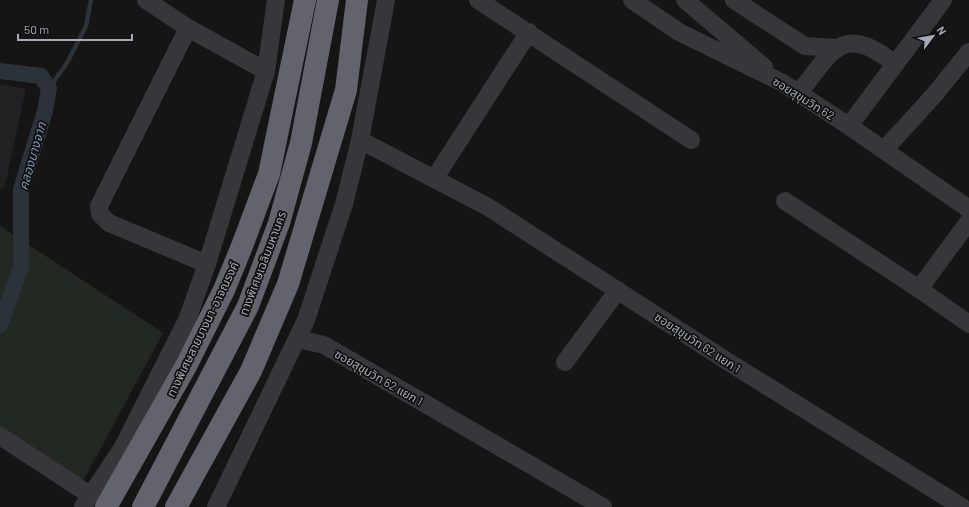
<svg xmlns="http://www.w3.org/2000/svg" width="969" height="507" viewBox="0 0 969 507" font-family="Barlow,'Noto Sans Thai',sans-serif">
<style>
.built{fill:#212123}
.green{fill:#212922}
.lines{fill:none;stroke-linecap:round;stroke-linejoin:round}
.stream{stroke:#2b323a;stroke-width:4.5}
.canal{stroke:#2b323a;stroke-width:16}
.minor{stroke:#36363b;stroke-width:18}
.highway{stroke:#62636c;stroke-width:22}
.labels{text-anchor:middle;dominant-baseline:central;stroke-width:3.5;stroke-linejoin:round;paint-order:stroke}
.street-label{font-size:12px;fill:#a6aab7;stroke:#101011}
.water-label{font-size:13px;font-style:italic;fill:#7e93b1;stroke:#101011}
</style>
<rect width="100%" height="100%" fill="#151516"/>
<path class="built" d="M 0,84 L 26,89 L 5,185 L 0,189 Z"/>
<path class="green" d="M 0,226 L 163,333 L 81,485 L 0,431 Z"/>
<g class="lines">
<path class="stream" d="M 49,88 L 67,63 L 86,26 L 91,0"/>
<path class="canal" d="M 0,71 L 41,76 L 49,88 L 45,111 L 21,189 L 21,267 L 0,325"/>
<path class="minor" d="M 146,0 L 188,28 L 266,71
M 478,0 L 691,140
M 632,0 L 679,32 L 783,83 L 849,126 L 969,209
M 685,0 L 764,67
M 734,0 L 805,46 L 836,48
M 188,28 L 99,206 L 100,214 L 109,223 L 207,264
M 799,93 C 832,51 842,22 895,64
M 849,126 L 943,0
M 360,140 L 488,207 L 730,363 L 962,507
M 884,150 L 935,94 L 969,52
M 434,179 L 529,32
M 785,201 L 919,289
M 969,221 L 919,289 L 969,324
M 298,339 L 324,345 L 603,507
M 565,362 L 618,290
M 0,436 L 90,495
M 83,507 L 123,447 L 187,320 L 207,264 L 266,71 L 276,0
M 216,507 L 306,320 L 344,204 L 360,140 L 386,0"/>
<path class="highway" d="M 106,507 L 186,366 L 224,290 L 242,246 L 269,174 L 305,0
M 143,507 L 248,306 L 279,223 L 301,143 L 328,0
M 176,507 L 251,371 L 288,284 L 346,90 L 357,0"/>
</g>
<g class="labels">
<g class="street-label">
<text transform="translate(804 98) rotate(32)">ซอยสุขุมวิท 62</text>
<text transform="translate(262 263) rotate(-69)">ทางพิเศษเฉลิมมหานคร</text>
<text transform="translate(202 329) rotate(-64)">ทางพิเศษสายบางนา-อาจณรงค์</text>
<text transform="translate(698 342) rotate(33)">ซอยสุขุมวิท 62 แยก 1</text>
<text transform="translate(379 377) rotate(30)">ซอยสุขุมวิท 62 แยก 1</text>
</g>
<g class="water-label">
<text transform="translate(32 156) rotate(-74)">คลองบางจาก</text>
</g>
</g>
<g transform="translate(933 36) rotate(58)" stroke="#101011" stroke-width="3" paint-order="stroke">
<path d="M0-3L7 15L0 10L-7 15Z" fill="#a6aab7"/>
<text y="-6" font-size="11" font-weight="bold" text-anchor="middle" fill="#a6aab7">N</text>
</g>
<path d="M18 34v6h114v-6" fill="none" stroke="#a6aab7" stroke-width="2"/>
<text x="24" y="34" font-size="12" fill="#a6aab7" stroke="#101011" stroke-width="3" paint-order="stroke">50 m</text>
</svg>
